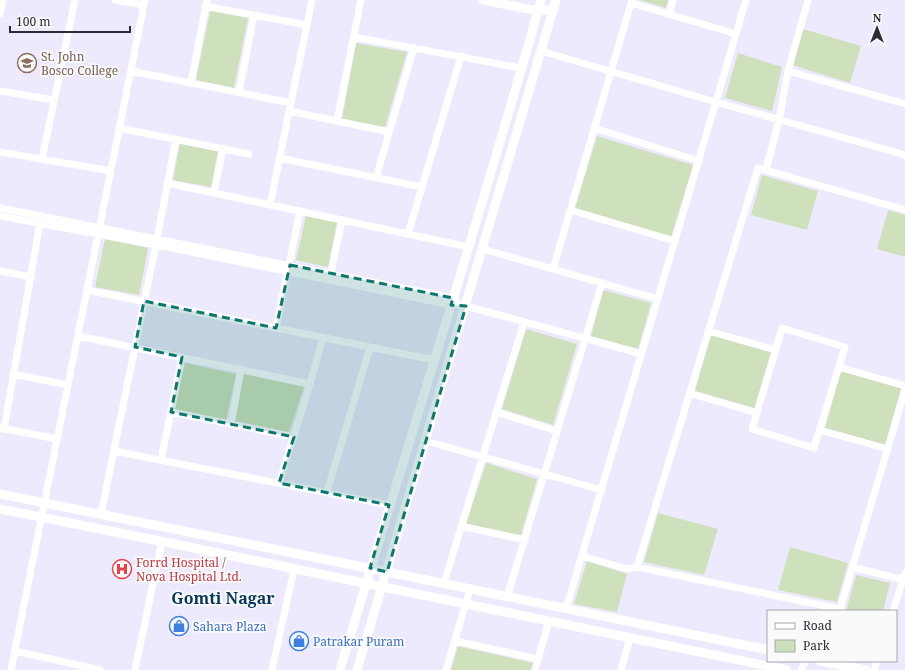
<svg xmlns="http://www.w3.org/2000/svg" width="905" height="670" viewBox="0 0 905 670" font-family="'Noto Serif',serif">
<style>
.green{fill:#cfe0bc}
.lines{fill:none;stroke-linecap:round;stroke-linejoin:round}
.street{stroke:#fff;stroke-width:7}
.secondary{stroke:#fff;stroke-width:9}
.marked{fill:#0f766e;fill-opacity:0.2;stroke:#0f766e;stroke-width:3;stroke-dasharray:8 5;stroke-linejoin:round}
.labels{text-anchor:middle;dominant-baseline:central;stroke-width:3.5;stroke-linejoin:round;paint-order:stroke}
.education-label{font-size:12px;fill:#785e54;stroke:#fafafa;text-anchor:start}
.health-label{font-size:12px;fill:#be3a42;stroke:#fafafa;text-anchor:start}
.shop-label{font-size:12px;fill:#366cbe;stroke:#fafafa;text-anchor:start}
.district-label{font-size:16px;font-weight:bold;fill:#07365a;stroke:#fafafa}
</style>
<rect width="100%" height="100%" fill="#eeeafd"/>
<path class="green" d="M 640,0 L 668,0 L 666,8 Z
M 210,11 L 248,18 L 234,88 L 196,80 Z
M 803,29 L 861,46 L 850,83 L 792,65 Z
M 356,43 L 407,52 L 385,127 L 342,119 Z
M 738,53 L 782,67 L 772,111 L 725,98 Z
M 597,136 L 693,165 L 671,237 L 575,208 Z
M 180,143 L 218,151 L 211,187 L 173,180 Z
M 762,175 L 818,191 L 807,230 L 751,215 Z
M 888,210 L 905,215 L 905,257 L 877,249 Z
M 306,216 L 337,222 L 328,267 L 296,260 Z
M 105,239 L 148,248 L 139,295 L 95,287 Z
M 603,290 L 651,303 L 638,349 L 591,336 Z
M 526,329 L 577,344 L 553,425 L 502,409 Z
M 711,335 L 771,352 L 755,408 L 695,391 Z
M 185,363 L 236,374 L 226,420 L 175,409 Z
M 841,371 L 901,388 L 885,445 L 825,428 Z
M 244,374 L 304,387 L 289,432 L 235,421 Z
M 486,463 L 537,479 L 521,535 L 466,524 Z
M 658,513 L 718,529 L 704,575 L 644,562 Z
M 790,547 L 848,563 L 837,602 L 778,590 Z
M 587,561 L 627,574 L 617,612 L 574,604 Z
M 856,575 L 890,583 L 883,611 L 846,611 Z
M 458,646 L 533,663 L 531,670 L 451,670 Z"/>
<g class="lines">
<path class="street" d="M 115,0 L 144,5
M 631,3 L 736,34
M 205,6 L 307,25
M 0,14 L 3,0
M 669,14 L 673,0
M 354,37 L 521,68
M 541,51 L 716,102 L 905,155
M 131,71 L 291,103
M 788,71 L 905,104
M 191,83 L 207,0
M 0,91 L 54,100
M 239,92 L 254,15
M 289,111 L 389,132
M 337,121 L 361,0
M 119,128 L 249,154
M 594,128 L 699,161
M 0,152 L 111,171
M 279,158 L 422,187
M 42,159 L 75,0
M 766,170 L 779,120 L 788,71 L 808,0
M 376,178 L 414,47
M 167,183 L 469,247
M 214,193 L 223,148
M 270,205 L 312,0
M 0,208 L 453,298 L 456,300
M 570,210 L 675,241
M 0,216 L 167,247 L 451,305 L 466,306 L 642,354
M 408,234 L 461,56
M 483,249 L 658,299
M 553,269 L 632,0
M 0,271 L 31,277
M 331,273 L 342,220
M 87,290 L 434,360
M 276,328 L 300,211
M 782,328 L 845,347 L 814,448 L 752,429 Z
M 708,331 L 776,350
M 78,336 L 310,384
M 839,367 L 905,386
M 13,374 L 68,385
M 689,393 L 757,413
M 171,412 L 294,437
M 496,412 L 557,431
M 231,424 L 241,369
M 1,428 L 57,439
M 4,429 L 40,223
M 820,430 L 888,449
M 426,441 L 602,490
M 114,451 L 389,505
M 161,460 L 182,357
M 279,483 L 310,384 L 323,337
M 327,492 L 370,347
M 101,514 L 157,239 L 176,139
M 461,526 L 525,540
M 582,556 L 627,569 L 637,567 L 840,609 L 905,390
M 637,567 L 758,168 L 905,210
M 852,567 L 905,580
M 444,583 L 524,322
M 507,597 L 602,283
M 566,609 L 746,0
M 893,611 L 905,573
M 455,641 L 538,659
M 15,651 L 100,670
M 11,670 L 145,0
M 135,670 L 162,541
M 272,670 L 294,569
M 446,670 L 470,589
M 535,670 L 549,621
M 621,670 L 630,638
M 801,670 L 806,661
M 874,670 L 877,661"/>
<path class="secondary" d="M 483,0 L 538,11 L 554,9
M 0,494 L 353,565 L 768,650
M 0,509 L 174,544 L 787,670
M 820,661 L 866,670
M 340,670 C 407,447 478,225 541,0
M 357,670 L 556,0"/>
</g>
<path class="marked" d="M 290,265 L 453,298 L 451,305 L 466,306 L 387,572 L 370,568 L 389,505 L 279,483 L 294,437 L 171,412 L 182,357 L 135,347 L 144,301 L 276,328 Z"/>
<defs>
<g id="school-ring" transform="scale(1)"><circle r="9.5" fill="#fafafa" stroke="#8d6e63" stroke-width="1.5"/><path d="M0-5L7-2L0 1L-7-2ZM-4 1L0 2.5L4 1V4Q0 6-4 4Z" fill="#8d6e63"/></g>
<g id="hospital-ring" transform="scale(1)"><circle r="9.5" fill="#fafafa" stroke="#e0444e" stroke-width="1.5"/><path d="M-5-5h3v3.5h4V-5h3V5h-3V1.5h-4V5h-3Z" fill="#e0444e"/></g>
<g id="shop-ring" transform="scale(1)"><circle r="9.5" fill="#fafafa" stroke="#3f7fe0" stroke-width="1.5"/><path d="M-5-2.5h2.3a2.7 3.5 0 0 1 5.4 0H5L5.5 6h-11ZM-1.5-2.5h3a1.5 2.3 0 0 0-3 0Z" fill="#3f7fe0"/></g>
</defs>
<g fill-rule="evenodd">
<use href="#school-ring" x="27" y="63"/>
<use href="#hospital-ring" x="122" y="569"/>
<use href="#shop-ring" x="179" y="626"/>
<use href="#shop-ring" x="299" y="641"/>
</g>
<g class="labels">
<g class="education-label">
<text x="41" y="56">St. John<tspan x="41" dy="14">Bosco College</tspan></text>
</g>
<g class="health-label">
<text x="136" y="562">Forrd Hospital /<tspan x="136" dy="14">Nova Hospital Ltd.</tspan></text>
</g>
<g class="shop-label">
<text x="193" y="626">Sahara Plaza</text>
<text x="313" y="641">Patrakar Puram</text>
</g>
<g class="district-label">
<text x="223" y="598">Gomti Nagar</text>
</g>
</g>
<rect x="767" y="610" width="130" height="52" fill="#fafafa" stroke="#a8a7ac"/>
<rect x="775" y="623" width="20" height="6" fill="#ffffff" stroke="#a8a7ac"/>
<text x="803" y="630" font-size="12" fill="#2d2b36">Road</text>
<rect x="775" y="640" width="20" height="12" fill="#cfe0bc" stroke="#a8a7ac"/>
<text x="803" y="650" font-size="12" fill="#2d2b36">Park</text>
<g transform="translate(877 28)" stroke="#fafafa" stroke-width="3" paint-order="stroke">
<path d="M0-3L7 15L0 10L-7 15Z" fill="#2d2b36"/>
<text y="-6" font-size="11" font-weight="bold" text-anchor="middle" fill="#2d2b36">N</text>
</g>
<path d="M10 26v6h120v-6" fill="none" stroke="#2d2b36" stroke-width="2"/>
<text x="16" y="26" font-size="12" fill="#2d2b36" stroke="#fafafa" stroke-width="3" paint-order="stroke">100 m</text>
</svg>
